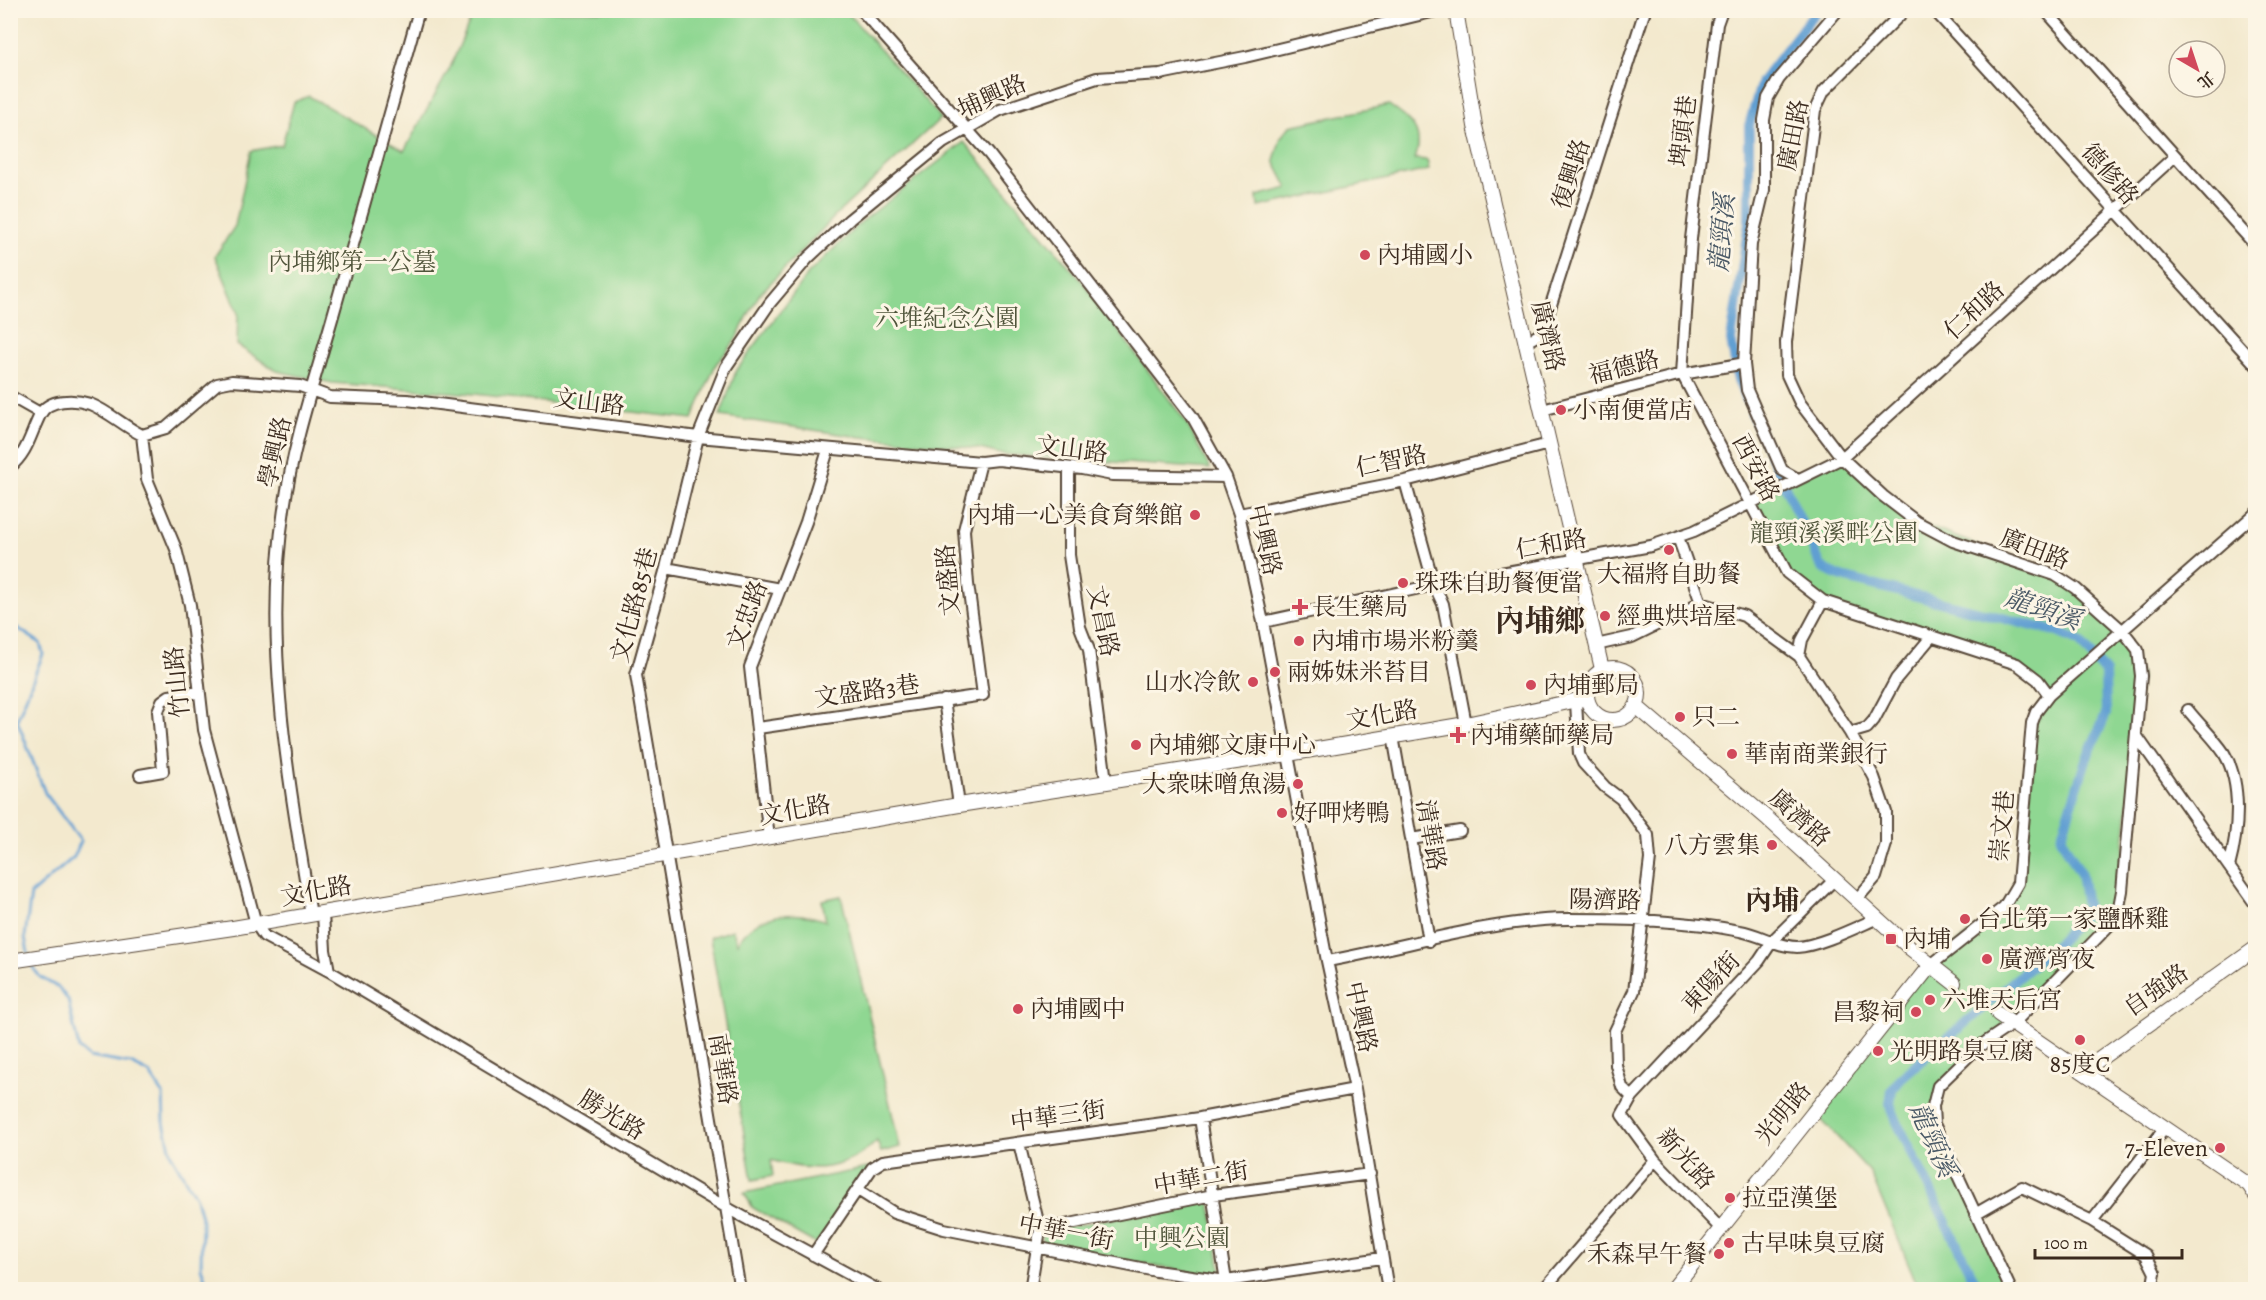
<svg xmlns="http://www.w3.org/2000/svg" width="2266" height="1300" viewBox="0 0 2266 1300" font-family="Alegreya,'Noto Serif TC',serif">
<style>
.green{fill:#8fd792;stroke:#658058;stroke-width:1.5}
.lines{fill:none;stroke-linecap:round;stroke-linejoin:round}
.stream{stroke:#619fd2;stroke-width:3}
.canal{stroke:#619fd2;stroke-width:10}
.street-casing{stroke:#574738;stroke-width:14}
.secondary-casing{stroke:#574738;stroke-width:16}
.street{stroke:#fff;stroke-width:10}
.secondary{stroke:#fff;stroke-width:14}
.poi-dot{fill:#d1495b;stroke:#fcf5e5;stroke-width:2}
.labels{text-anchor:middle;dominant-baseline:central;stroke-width:6;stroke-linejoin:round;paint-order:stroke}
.street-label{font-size:24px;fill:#3b2a1e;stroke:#fcf5e5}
.poi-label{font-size:24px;fill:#3b2a1e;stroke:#fcf5e5;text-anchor:start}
.park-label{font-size:24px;fill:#50553b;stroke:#fcf5e5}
.water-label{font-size:26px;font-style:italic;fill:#4a5966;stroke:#fcf5e5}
.quarter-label{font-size:27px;font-weight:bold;fill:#3b2a1e;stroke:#fcf5e5}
.district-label{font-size:30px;font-weight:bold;fill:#3b2a1e;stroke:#fcf5e5}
</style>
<rect width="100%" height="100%" fill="#fcf5e5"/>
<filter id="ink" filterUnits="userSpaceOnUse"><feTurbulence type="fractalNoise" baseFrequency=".0167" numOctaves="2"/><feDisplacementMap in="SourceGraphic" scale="12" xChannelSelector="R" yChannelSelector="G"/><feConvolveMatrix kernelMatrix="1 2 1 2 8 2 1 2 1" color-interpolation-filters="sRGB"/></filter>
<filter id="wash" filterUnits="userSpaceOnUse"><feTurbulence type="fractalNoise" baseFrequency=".008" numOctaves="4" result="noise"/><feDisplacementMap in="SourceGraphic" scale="24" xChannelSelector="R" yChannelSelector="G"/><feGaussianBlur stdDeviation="1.35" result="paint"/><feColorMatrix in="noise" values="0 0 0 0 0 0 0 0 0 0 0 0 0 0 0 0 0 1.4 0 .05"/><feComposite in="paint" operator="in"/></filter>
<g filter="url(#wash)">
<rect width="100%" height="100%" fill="#f3e9ce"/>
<path class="green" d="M 474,11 L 846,11 L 941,118 L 840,211 L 759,295 L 733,344 L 716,364 L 693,419 L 474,394 L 332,383 L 277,371 L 237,345 L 238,312 L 215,256 L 235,226 L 251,151 L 282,145 L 294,102 L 309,96 L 404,151 L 450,68 Z
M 1389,105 C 1411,121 1425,131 1415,159 L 1427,160 L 1429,170 L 1258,207 L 1257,196 L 1288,188 L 1274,161 L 1281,137 L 1290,126 Z
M 964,142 L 1081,280 L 1186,422 L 1210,469 L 1000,454 L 980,449 L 853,436 L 720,416 L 736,371 L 808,274 L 860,223 Z
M 1842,458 L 1917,522 L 2055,575 L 2123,631 L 2141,676 L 2117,917 L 1938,1086 L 1934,1124 L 2011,1289 L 1919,1289 L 1870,1172 L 1814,1112 L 1928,964 L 2004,907 L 2018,883 L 2032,723 L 2048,695 L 2017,664 L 1823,601 L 1787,573 L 1750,502 Z
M 841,896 L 900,1147 L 881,1152 L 877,1141 C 845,1172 811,1173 771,1160 L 773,1176 L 752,1180 L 710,937 L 733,930 L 737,943 C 757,912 795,909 826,921 L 822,900 Z
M 872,1167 L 816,1244 L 753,1208 L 744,1193 Z
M 1210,1199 L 1222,1278 L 1042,1245 L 1043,1232 Z"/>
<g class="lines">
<path class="stream" d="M 10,623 L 40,643 L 43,654 L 17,720 L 45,793 L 81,841 L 74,857 L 31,894 L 25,937 L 28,953
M 32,966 L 40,977 L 59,988 L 68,1000 L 79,1049 L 89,1057 L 131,1064 L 149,1073 L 163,1094 L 164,1123 L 172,1156 L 196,1198 L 202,1221 L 201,1267 L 209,1290"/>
<path class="canal" d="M 1746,400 L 1738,380 L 1731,340 L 1749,223 L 1749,126 L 1762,81 L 1817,10
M 1752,414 L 1822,568 L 1842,577 L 2057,632 L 2080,642 L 2105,673 L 2106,714 L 2086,760 L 2061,838 L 2081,874 L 2087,911 L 2057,944 L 1901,1078 L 1892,1090 L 1890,1104 L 1897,1122 L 1979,1290"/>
</g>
</g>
<g filter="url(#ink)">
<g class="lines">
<g class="street-casing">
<path id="street" d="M 861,10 L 989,154 L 1192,416 L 1226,477 L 1239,514 L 1263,622 L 1327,961 L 1355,1089 L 1388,1290
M 1722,10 L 1717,24 L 1691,239 L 1682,374 L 1787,573 L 1823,601 L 2017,664 L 2038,680 L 2049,695
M 1905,10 L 1824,91 L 1815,110 L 1786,342 L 1787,375 L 1800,403 L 1842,458 L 1883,496 L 1917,522 L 1953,541 L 2055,575 L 2075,588 L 2123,631 L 2138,650 L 2141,676 L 2122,891 L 2117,917 L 2099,936 L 2014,1023 L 1977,1048 L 1938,1086 L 1933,1106 L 1934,1124 L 2011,1290
M 1934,10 L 2256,365
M 2045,10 L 2256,246
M 1526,342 L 1542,333 L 1645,10
M 10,396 L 40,413
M 1542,410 L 1682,374 L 1740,364
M 142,435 L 147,479 L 176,549 L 190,605 L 204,730 L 256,924 L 264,936 L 329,971 L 727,1208 L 878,1290
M 10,467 C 28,452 30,435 40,415 C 48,398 75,399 90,404 C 108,411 125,427 142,435 L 166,428 L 217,384 L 232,381 L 300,386 L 330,397 L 407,400 L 698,437 L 981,462 L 998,460 L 1082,469 L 1112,475 L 1226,477
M 1069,469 L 1069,555 L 1080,627 L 1089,650 L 1106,781
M 1798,479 L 1782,470 L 1747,390 L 1744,364 L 1751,244 L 1764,190 L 1764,120 L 1768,98 L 1779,79 L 1838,10
M 1405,481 L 1434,585 L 1443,604 L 1466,724
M 1239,514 L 1405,481 L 1549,444
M 1678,537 L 1701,603
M 666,568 L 780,589
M 1263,622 L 1434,585 L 1651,546 L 1694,531 L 1842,458 L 2174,157
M 1596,645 L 1632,637 L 1701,603 L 1744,616 L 1799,656 L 1850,733 L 1874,777 L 1886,812 L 1886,844 L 1876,877 L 1857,899
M 1799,656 L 1802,640 L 1823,601
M 944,700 L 959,805
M 1576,702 L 1579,754 L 1583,763 L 1605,787 L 1621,799 L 1648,835 L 1650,859 L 1634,991 L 1615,1031 L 1616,1065 L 1622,1087 L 1632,1097
M 2188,710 C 2199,724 2214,738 2224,753 C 2243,784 2238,833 2229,867
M 758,728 L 983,695 L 968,584 L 964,530 L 981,462
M 1850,733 L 1867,728 L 1874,720 L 1896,679 L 1932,636
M 2136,735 L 2256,905
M 1393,736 L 1429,941
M 140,775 L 163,771 L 158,711 L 162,701 L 169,696 L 199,692
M 769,838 L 750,667 L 806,522 L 828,450
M 1411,839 L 1460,831
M 323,913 L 325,950 L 329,971
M 311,915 C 289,782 263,644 284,509 C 293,444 314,382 332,319 C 361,216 390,114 419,10
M 1327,961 C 1406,947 1489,920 1568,919 C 1625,919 1685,920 1740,931 C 1759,934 1778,947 1797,947 C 1819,946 1857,927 1878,918
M 1931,965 L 2004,907 L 2018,883 L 2032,723 L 2036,712 L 2049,695 L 2256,513
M 1200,1118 L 1226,1281 L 1224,1290
M 1019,1143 L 1040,1230 L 1030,1290
M 858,1190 L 894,1213 L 944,1229 L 1156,1271 L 1226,1281 L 1382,1258
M 1975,1214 L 2022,1187 L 2092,1221 L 2146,1255 L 2155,1273 L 2152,1290
M 2092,1221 L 2165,1128
M 1721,1229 L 1655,1160 L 1622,1115 L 1632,1097 L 1759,961 L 1773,940 L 1834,880
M 1040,1230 L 1213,1195 L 1370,1174
M 813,1255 L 872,1168 L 883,1161 L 1200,1118 L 1355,1089
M 740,1290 L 636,675 L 666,568 L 698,437 L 726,367 L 770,303 L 808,258 L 850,219 L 943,143 L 1000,110 L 1097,78 L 1160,74 L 1245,57 L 1440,10
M 1543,1290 L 1655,1160"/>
</g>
<g class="secondary-casing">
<path id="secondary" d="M 1456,10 L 1475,126 L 1602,669
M1587 694a26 26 0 1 1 52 0a26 26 0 1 1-52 0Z
M 1636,706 L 1768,819 L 1911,949 L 1954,983
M 10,961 L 233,928 L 959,805 L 1288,754 L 1466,724 L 1587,698
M 1998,1014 L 2249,1185 L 2256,1196
M 2083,1071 L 2256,948
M 1672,1290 L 1931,965"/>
</g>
<use href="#street" class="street"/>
<use href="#secondary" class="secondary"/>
</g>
</g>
<g class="poi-dot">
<circle cx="1365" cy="255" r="6"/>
<circle cx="1561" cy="410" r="6"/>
<circle cx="1195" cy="515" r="6"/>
<circle cx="1669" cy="550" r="6"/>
<circle cx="1403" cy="583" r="6"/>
<path d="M1297 598h6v6h6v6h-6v6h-6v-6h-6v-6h6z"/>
<circle cx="1605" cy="616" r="6"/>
<circle cx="1299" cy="641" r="6"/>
<circle cx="1275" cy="672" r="6"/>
<circle cx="1253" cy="682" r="6"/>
<circle cx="1531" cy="685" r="6"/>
<circle cx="1680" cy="717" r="6"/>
<path d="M1455 726h6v6h6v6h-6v6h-6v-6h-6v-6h6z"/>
<circle cx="1136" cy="745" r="6"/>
<circle cx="1732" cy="754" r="6"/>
<circle cx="1298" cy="784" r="6"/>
<circle cx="1282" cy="813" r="6"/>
<circle cx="1772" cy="845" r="6"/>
<circle cx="1965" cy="919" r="6"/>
<rect x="1885" y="933" width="12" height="12" rx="3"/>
<circle cx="1987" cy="959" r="6"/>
<circle cx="1930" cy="1000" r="6"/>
<circle cx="1018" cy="1009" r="6"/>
<circle cx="1916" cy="1012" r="6"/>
<circle cx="2080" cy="1040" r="6"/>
<circle cx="1878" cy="1051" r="6"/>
<circle cx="2220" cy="1148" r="6"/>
<circle cx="1730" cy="1198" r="6"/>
<circle cx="1729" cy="1243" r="6"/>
<circle cx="1719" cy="1254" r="6"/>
</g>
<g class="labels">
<g class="street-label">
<text transform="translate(992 96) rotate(-24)">埔興路</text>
<text transform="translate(1683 131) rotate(-83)">埤頭巷</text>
<text transform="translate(1793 135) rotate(-79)">廣田路</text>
<text transform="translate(1571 174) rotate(-72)">復興路</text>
<text transform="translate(2110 174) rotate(49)">德修路</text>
<text transform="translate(1974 310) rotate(-43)">仁和路</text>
<text transform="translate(1548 336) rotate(77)">廣濟路</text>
<text transform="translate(1624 367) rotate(-14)">福德路</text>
<text transform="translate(589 402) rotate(7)">文山路</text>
<text transform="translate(1072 449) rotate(7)">文山路</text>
<text transform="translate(275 452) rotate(-77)">學興路</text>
<text transform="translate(1391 461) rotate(-12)">仁智路</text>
<text transform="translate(1756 468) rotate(62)">西安路</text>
<text transform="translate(1265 540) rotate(77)">中興路</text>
<text transform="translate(1551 544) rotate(-10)">仁和路</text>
<text transform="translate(2035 549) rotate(21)">廣田路</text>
<text transform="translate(948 580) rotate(-95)">文盛路</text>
<text transform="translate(634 605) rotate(-75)">文化路85巷</text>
<text transform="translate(747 615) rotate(-69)">文忠路</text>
<text transform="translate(1103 621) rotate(78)">文昌路</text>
<text transform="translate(177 682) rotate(-96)">竹山路</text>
<text transform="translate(867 691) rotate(-8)">文盛路3巷</text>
<text transform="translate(1382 715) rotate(-10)">文化路</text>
<text transform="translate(795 810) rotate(-10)">文化路</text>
<text transform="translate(1800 818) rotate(42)">廣濟路</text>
<text transform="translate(2002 826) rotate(-85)">崇文巷</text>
<text transform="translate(1431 835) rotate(80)">清華路</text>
<text transform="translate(316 891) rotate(-10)">文化路</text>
<text transform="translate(1605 900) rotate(1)">陽濟路</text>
<text transform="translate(1711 982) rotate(-47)">東陽街</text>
<text transform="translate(2156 990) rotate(-35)">自強路</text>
<text transform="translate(1361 1017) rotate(78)">中興路</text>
<text transform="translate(723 1069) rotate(81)">南華路</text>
<text transform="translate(1783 1113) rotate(-51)">光明路</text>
<text transform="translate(612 1115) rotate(31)">勝光路</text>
<text transform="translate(1058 1116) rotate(-8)">中華三街</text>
<text transform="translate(1686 1159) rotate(48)">新光路</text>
<text transform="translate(1201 1178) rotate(-10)">中華二街</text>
<text transform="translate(1066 1232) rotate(11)">中華一街</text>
</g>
<g class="poi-label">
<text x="1377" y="255">內埔國小</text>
<text x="1573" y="410">小南便當店</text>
<text x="1183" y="515" text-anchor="end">內埔一心美食育樂館</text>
<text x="1669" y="574" text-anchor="middle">大福將自助餐</text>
<text x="1415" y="583">珠珠自助餐便當</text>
<text x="1312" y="607">長生藥局</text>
<text x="1617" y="616">經典烘培屋</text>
<text x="1311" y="641">內埔市場米粉羹</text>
<text x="1287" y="672">兩姊妹米苔目</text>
<text x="1241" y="682" text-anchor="end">山水冷飲</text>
<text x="1543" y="685">內埔郵局</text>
<text x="1692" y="717">只二</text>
<text x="1470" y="735">內埔藥師藥局</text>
<text x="1148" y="745">內埔鄉文康中心</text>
<text x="1744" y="754">華南商業銀行</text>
<text x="1286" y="784" text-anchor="end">大衆味噌魚湯</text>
<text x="1294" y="813">好呷烤鴨</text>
<text x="1760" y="845" text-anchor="end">八方雲集</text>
<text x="1977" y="919">台北第一家鹽酥雞</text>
<text x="1903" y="939">內埔</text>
<text x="1999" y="959">廣濟宵夜</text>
<text x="1942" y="1000">六堆天后宮</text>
<text x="1030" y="1009">內埔國中</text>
<text x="1904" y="1012" text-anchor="end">昌黎祠</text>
<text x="1890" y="1051">光明路臭豆腐</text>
<text x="2080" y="1064" text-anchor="middle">85度C</text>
<text x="2208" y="1148" text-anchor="end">7-Eleven</text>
<text x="1742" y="1198">拉亞漢堡</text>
<text x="1741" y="1243">古早味臭豆腐</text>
<text x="1707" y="1254" text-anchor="end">禾森早午餐</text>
</g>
<g class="park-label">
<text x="352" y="262">內埔鄉第一公墓</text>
<text x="947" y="318">六堆紀念公園</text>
<text x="1834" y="533">龍頸溪溪畔公園</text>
<text x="1182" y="1238">中興公園</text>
</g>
<g class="water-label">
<text transform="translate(1722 233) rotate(-85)">龍頸溪</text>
<text transform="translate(2043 609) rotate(19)">龍頸溪</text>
<text transform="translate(1933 1140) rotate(66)">龍頸溪</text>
</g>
<g class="quarter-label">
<text x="1772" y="901">內埔</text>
</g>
<g class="district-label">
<text x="1540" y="621">內埔鄉</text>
</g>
</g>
<rect width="2266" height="1300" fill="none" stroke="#fcf5e5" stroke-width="36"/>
<g transform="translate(2197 69) rotate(141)"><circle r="28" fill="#fcf5e5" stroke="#afa495" stroke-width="1.5"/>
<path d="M0-4.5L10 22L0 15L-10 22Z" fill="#d1495b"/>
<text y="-9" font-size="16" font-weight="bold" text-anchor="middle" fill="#3b2a1e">北</text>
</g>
<path d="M2035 1249v9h147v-9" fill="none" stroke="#3b2a1e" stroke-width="3"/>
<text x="2044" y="1249" font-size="18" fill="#3b2a1e" stroke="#fcf5e5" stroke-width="4.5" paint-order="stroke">100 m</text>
</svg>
